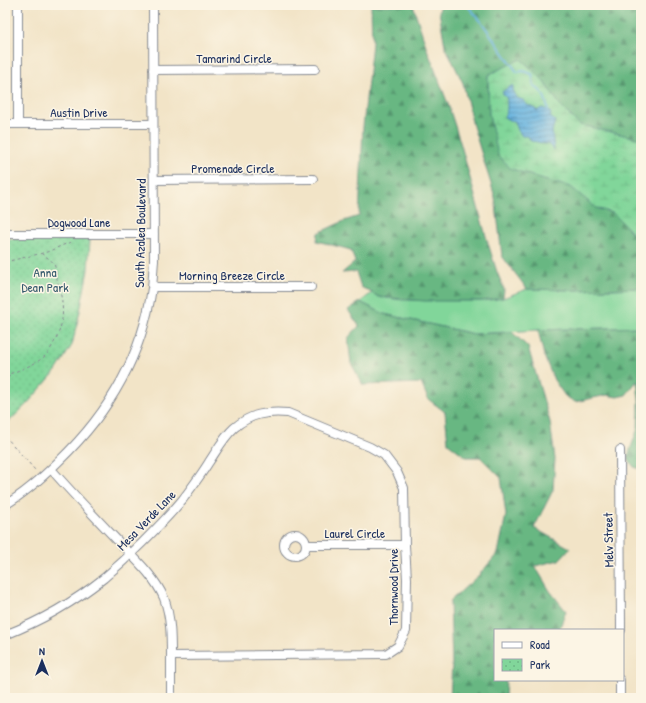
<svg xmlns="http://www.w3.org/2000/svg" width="646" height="703" viewBox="0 0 646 703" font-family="'Patrick Hand',sans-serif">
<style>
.grass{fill:#81d69a;stroke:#4e827c}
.forest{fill:url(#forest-firs);stroke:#427370}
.wetland{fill:url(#wetland-marsh);stroke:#4e827c}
.park{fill:url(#park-dots);stroke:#4e827c}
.water{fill:url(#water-rules);stroke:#40719e}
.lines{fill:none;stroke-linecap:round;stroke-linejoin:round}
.stream{stroke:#66b3df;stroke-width:2}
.minor-casing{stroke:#868a92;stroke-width:10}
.path{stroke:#868a92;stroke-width:1;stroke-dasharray:3 3;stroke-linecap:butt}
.minor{stroke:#fff;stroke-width:8}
.labels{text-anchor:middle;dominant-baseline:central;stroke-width:3;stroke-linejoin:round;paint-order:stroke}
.street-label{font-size:13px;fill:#1b2f5e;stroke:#fcf5e5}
.park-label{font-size:13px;fill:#34596d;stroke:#fcf5e5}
</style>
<defs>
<pattern id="forest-firs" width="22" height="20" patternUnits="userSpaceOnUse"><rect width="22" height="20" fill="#68b782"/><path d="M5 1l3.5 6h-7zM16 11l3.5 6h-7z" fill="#55956e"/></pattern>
<pattern id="wetland-marsh" width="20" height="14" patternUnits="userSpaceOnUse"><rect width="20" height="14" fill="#81d69a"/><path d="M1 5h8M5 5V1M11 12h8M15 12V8" fill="none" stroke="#6fb887"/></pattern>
<pattern id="park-dots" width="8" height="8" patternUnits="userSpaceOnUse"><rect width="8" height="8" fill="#81d69a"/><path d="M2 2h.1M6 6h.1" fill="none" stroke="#6fb887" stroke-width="1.8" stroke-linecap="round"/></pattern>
<pattern id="water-rules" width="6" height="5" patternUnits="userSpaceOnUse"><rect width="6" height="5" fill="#66b3df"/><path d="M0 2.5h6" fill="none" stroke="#5392b8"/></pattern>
</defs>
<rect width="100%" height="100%" fill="#fcf5e5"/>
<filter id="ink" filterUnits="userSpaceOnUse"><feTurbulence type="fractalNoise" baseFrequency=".025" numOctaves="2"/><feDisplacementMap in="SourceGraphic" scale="8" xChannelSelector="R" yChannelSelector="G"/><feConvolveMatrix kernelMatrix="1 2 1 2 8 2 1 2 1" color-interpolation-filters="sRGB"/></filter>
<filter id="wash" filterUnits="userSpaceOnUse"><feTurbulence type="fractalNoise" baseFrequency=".012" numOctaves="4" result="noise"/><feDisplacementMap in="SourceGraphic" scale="16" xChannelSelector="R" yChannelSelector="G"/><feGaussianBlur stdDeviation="0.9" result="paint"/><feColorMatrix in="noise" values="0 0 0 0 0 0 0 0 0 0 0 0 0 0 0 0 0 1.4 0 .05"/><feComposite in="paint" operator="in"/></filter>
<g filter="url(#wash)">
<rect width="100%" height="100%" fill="#f2e4c7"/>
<path class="grass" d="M 641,288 L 641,327 L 538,330 L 474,334 L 384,314 L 360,302 L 372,293 L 379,297 L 403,300 L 482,301 L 503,298 L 527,289 L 575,290 Z"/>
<path class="forest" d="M 371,5 L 413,5 L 427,49 L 448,104 L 461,145 L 487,240 L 497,272 L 504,289 L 503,298 L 482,301 L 425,301 L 379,297 L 361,287 L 356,272 L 342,273 L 355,262 L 351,250 L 317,241 L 318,233 L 344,221 L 359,216 L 363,127 L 372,43 Z
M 441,5 L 641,5 L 641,139 L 580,125 L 563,109 L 541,78 L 521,59 L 488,75 L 489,114 L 510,168 L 544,180 L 571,187 L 596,208 L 613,213 L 626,226 L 641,243 L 641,288 L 575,290 L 527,289 L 502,256 L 495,197 L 473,126 L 463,83 L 445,46 L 439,11 Z
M 360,302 L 384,314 L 474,334 L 512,332 L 528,347 L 550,422 L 555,459 L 553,490 L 534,528 L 570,548 L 559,560 L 535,566 L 550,591 L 566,611 L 559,630 L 495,630 L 495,680 L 506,680 L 505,698 L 450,698 L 452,664 L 450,601 L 479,575 L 498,553 L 506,515 L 501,478 L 480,457 L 466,457 L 448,443 L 445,412 L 428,399 L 421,383 L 363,385 L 351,363 L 348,338 L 359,326 L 348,310 Z
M 641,327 L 641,469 L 634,467 L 627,458 L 638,428 L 639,401 L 637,381 L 626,395 L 617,397 L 607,395 L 575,402 L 565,396 L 554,380 L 544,356 L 538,330 Z"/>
<path class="wetland" d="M 521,59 L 541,78 L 563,109 L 580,125 L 641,139 L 641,243 L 626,226 L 613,213 L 596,208 L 571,187 L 544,180 L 510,168 L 498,155 L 489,114 L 488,75 Z"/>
<path class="park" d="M 5,239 L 90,239 L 88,270 L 80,311 L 72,345 L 56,371 L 26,405 L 5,425 Z"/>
<path class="water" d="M 513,85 L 513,90 L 517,98 L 523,100 L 527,105 L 533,107 L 537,111 L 542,108 L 548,110 L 551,114 L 550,117 L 555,121 L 552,131 L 554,150 L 548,144 C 542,144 537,141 531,141 L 528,136 L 522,136 L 518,130 L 515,121 L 509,120 L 504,117 L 507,110 L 507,99 L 502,92 Z"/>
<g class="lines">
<path class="stream" d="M 467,5 L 480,20 L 517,72 L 523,71 L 532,74 L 534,86 C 544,92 546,99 548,110"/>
</g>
</g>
<g filter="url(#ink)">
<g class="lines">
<g class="minor-casing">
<path id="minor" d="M 18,5 L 18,124
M 153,70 L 315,69
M 5,124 L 153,124
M 154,180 L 313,179
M 5,234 L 154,234
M 152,287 L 311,287
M 620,450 L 621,630
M 5,505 C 25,493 42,478 59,461 C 108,414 142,357 152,288 C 153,279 153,270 154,261 L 153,5
M284 545a11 11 0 1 1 22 0a11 11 0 1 1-22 0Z
M 306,545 L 405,545
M 5,635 C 41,621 74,602 104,578 C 117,567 130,555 142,543 C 156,529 170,515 183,499 C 192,487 201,475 209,462 C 217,450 224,437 234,428 C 250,414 267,411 288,413 L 370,447 L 384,455 L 397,472 L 404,488 L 405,545 L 407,579 L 406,631 L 398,646 L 386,654 L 171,656 C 171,637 171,617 164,598 C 154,575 133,557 116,539 C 94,516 72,493 51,469
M 171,698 L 171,656
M 620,698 L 620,680"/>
</g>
<path class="path" d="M 5,262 L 47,252 L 68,243 L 73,242
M 5,376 C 18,370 36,365 46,355 C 50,351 53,344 56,339 C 66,318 63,301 57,279 C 56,274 56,268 54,264 C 51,259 46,257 42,254
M 5,383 L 11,373
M 5,436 L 35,470"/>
<use href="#minor" class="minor"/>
</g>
</g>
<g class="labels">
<g class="street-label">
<text x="234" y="58">Tamarind Circle</text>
<text x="79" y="112">Austin Drive</text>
<text x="233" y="168">Promenade Circle</text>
<text x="79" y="222">Dogwood Lane</text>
<text transform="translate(140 233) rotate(-89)">South Azalea Boulevard</text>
<text x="232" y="275">Morning Breeze Circle</text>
<text transform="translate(146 520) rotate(-46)">Mesa Verde Lane</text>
<text x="355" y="533">Laurel Circle</text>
<text transform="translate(608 540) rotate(-91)">Melv Street</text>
<text transform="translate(393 587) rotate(-90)">Thornwood Drive</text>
</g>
<g class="park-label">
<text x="45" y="272">Anna<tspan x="45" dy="15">Dean Park</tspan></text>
</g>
</g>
<rect width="646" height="703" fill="none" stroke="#fcf5e5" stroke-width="20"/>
<rect x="494" y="629" width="130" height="52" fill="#fcf5e5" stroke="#a2a6af"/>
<rect x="502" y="642" width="20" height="6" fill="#ffffff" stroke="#a2a6af"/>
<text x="530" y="649" font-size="12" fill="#1b2f5e">Road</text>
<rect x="502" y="659" width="20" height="12" fill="url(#park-dots)" stroke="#a2a6af"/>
<text x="530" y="669" font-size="12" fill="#1b2f5e">Park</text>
<g transform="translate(42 661)" stroke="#fcf5e5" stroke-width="3" paint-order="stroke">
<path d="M0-3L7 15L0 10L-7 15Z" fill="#1b2f5e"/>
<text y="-6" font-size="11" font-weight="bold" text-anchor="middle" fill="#1b2f5e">N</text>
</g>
</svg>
